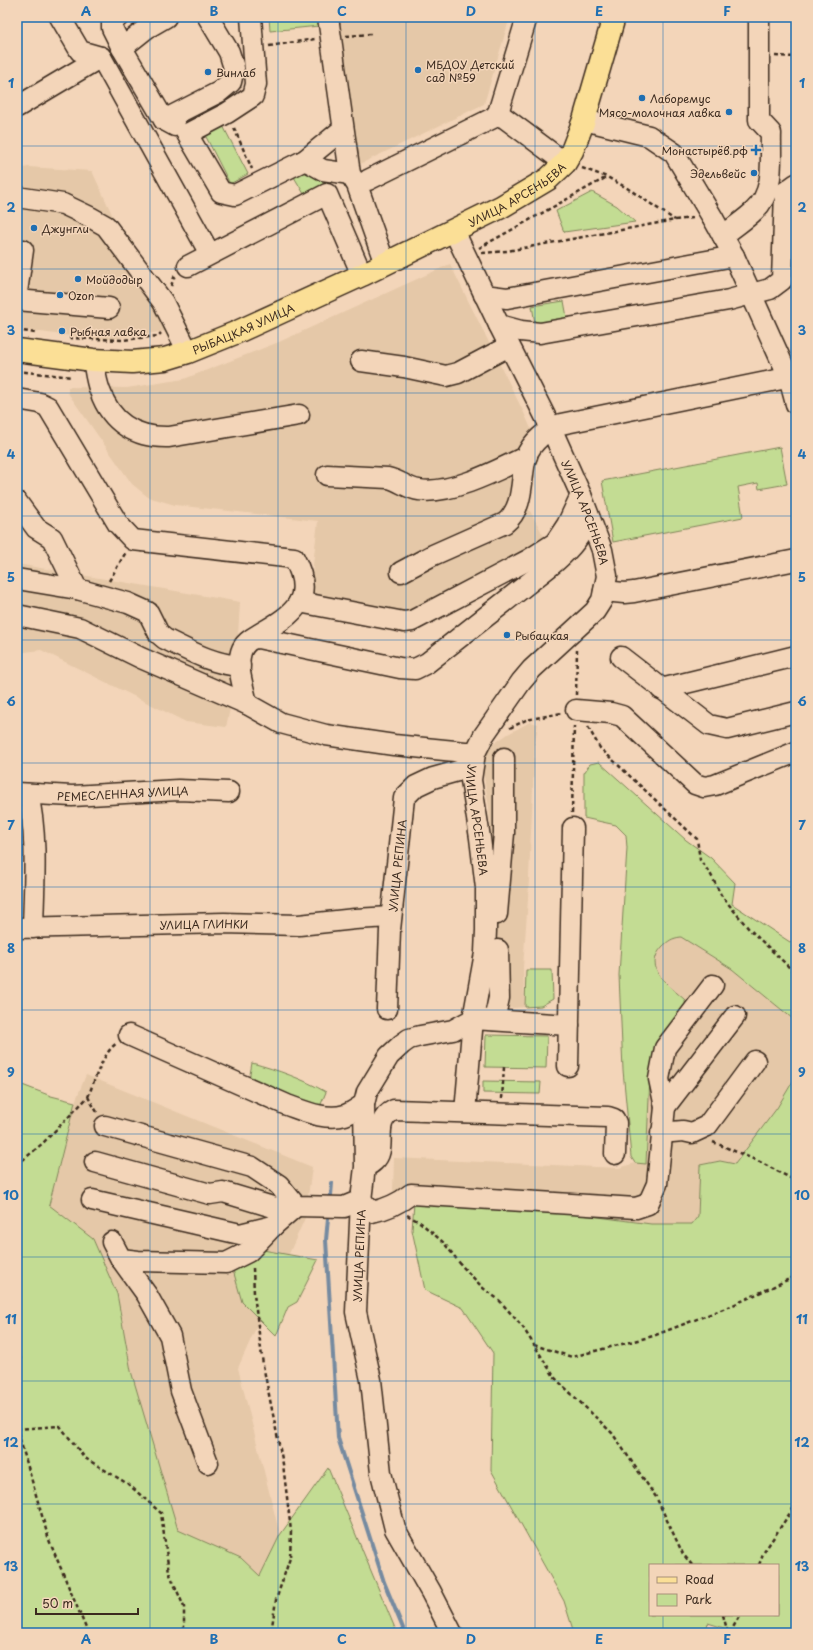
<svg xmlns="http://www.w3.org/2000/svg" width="813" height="1650" viewBox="0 0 813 1650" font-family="'Playpen Sans',sans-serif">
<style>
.built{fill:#e5c8a8}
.green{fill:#c3dc93;stroke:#7f8358;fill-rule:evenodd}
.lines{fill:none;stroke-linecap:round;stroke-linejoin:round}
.stream{stroke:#758aa0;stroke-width:4}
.minor-casing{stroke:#3b2a1e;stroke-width:23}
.major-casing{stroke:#3b2a1e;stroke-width:25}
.path{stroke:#3b2a1e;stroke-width:2.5;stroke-dasharray:4 3;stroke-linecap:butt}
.minor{stroke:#f3d5b9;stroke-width:20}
.major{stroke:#fbdf96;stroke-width:22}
.grid{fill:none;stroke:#1f6fb2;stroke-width:1;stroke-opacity:0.55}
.poi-dot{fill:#1f6fb2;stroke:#f3d5b9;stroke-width:1.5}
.labels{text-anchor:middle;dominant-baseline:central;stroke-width:3;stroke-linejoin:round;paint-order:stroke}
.poi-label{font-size:11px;fill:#3b2a1e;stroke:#f3d5b9;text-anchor:start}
.street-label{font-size:11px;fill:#3b2a1e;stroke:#f3d5b9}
.neatline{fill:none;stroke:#1f6fb2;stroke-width:1.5}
.grid-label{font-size:13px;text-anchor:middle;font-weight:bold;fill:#1f6fb2}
</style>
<rect width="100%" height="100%" fill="#f3d5b9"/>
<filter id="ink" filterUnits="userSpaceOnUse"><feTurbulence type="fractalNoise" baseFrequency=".025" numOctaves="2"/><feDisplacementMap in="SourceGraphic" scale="8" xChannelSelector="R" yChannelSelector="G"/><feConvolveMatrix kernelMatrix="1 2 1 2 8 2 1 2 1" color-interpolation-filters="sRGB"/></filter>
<g filter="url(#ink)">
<path class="built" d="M 336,17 L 510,17 L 484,104 L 352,168 Z
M 28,167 L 92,171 L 166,331 L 103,340 L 17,329 L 17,169 Z
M 450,264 L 524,413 L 541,451 L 525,502 L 552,551 L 413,628 L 310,613 L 313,565 L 318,521 L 175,505 L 148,497 L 132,484 L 68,393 L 68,387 L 127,388 L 184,379 L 279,342 Z
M 17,564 L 240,602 L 235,686 L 226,727 L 186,722 L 41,650 L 17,653 Z
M 530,722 L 538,724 L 535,743 L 528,899 L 523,967 L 525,1007 L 499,1009 L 491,1005 L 493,866 L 489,808 L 480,753 L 508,734 Z
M 681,937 L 732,969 L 793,1019 L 796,1025 L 796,1076 L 777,1108 L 735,1164 L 720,1161 L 700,1165 L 698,1216 L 692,1224 L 651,1224 L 568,1213 L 414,1203 L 393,1191 L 394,1158 L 619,1168 L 635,1163 L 646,1164 L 650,1076 L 685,1000 L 658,975 L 654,961 L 659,951 L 668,941 L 674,938 Z
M 86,1075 L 312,1167 L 305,1218 L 238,1368 L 280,1535 L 260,1577 L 241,1558 L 178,1530 L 131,1371 L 117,1294 L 93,1239 L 49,1205 L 75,1102 Z"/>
<path class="green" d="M 269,17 L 318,17 L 319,26 L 270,31 Z
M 220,120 L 248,174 L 230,184 L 202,129 Z
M 307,169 L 331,183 L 307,199 L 294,177 Z
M 592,192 L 617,206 L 635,222 L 564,232 L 556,211 Z
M 564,301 L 568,323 L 536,329 L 532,306 Z
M 780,447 L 787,484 L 759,489 L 758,483 L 738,487 L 743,517 L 613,542 L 602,481 Z
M 599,762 L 686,840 L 711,858 L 735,883 L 732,904 L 796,946 L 796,1025 L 793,1019 L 732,969 L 681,937 C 672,938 668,941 662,947 C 642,969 670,986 685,1000 L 686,1010 L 650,1076 L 646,1164 L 635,1163 L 631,1157 L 623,1070 L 619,975 L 627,848 L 626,835 L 616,825 L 584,818 L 584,773 L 590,764 Z
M 526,970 L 552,970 L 553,999 L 541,1006 L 525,1007 Z
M 486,1035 L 547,1036 L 546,1068 L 485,1067 Z
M 252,1063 C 278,1070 303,1079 326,1092 L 319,1109 L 249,1080 Z
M 796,1076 L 796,1633 L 740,1633 L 708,1623 L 705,1633 L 574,1633 L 564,1601 L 491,1470 L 493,1353 L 463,1308 L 425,1290 L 412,1230 L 414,1203 L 568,1213 L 651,1224 L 692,1224 L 698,1216 L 700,1165 L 720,1161 L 735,1164 L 777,1108 ZM 650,1565 L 778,1565 L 778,1615 L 650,1615 Z
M 483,1081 L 541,1082 L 540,1094 L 483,1093 Z
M 17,1083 L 51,1096 L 75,1102 L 49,1205 L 93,1239 L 117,1294 L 131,1371 L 178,1530 L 241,1558 L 260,1576 L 280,1535 L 328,1468 L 397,1633 L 17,1633 Z
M 263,1250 L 318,1260 L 297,1302 L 288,1307 L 276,1336 L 242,1302 L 233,1270 Z"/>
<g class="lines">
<path class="stream" d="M 331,1195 L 332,1183
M 328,1218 L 326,1240 L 338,1438 L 384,1582 L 405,1633"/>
<g class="minor-casing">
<g id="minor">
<path d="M 60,17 L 80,51 L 101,57 L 210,254"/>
<path d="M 118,17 L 112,22 L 112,28 L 122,48 L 164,120 L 175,126"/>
<path d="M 251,17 L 256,84 L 253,96 L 227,113 L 187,134 L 221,192 L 235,195 L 305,160 L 343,129"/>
<path d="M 328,17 L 350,174 L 357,185 L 385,264"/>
<path d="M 122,48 L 147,28 L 166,17"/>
<path d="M 17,107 L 101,57"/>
<path d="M 498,113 L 565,163"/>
<path d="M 164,120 L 219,92 L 231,82 L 234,68 L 229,52 L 208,17"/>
<path d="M 584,120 L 649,136 L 674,153 L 714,220 L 734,256 L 789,378 L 796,404"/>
<path d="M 305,160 L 323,170 L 350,174"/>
<path d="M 368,180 L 493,118 L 498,113 L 527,17"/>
<path d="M 17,197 L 63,204 L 90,217 L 106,226 L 163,302 L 188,352"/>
<path id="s1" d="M 454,231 L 499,325 L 551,428 L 581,495 L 602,550 L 607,576 L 602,600 L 595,611 L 532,669 L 521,682 L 484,735 L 475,753 L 471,780 L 480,838 L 486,888 L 486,930 L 485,953 L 473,1019 L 465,1112"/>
<path d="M 723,236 C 733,227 745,220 754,211 C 776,191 770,159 771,133 L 759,120 L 759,17"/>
<path d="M 188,266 L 327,194 L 362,275"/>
<path d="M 17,292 L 23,250"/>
<path d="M 484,295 L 507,298 L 734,256"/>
<path d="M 17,300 L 109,308"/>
<path d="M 499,325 L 521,331 L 540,333 L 729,300 L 770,289 L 782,280 L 785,192 L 796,184"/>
<path d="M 93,360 C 95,370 96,381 100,391 C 111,423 136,438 169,437 L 299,415"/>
<path d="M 361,361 L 404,367 L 446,376 L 458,373 L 509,346"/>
<path d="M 17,399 L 40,403 L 48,407 L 118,524 L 133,540 L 294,558 C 316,599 294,614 261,633 C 253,638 244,642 241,652 C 236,668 244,688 247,704 L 281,723 L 326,735 L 394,745 L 475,753"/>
<path d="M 327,475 L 388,478 C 399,480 408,489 419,490 C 451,495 498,470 527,456"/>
<path d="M 17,502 L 36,528 L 52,538 L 77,589"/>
<path d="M 401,572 L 433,555 L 505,523 C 525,507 520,479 526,457 C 531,442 547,430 561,424 L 796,376"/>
<path d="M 17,579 L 77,589 L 128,603 L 148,612 L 159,634 L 165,639 C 190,651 212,664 240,666"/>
<path d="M 604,591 L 624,593 L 634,592 L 796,560"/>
<path d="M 299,602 L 404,622 L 412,621 L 530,559 L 555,543 L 567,525 L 581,495"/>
<path d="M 17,615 L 80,628 L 141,658 L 247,704"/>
<path d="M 252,639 L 258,638 L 400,668 L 415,669 L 427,663 L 549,567 C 567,552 578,541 589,519"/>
<path d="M 621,657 L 709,725 L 727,729 L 796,712"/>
<path d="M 661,689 L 796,656"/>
<path d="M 576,710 L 611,713 L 622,716 L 695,784 L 704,787 L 715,785 L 796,752"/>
<path id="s2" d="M 17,793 L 72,796 L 178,790 L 229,792"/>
<path d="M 28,794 C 38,837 34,883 33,928"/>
<path d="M 497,914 L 504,833 L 504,758"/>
<path id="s3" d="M 17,928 L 224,923 L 299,925 L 355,919 L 391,917"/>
<path id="s4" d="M 387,1009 L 390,930 L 404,798 L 416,786 L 433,778 L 472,767"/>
<path d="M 473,1019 L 569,1025"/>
<path d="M 494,1020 L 499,998 L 498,950"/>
<path d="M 129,1035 L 287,1105 C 304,1111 326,1121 345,1115 C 351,1113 358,1108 364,1104"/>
<path d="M 568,1066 L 573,828"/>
<path d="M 665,1107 L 735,1016"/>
<path d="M 105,1126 L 252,1167 L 279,1185 L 296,1206 L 344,1207 L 361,1200 L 372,1212 C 387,1209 398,1204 411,1194 L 636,1208 L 648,1204 L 657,1184 L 665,1107 L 659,1079 L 665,1048 L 713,985"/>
<path d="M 661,1133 L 683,1131 L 692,1133 L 707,1126 L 755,1061"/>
<path d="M 366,1166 C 369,1165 372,1163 374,1161 C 389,1148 370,1122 394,1110 L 608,1117 L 614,1119 L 616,1123 L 615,1154"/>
<path d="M 92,1200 L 240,1234 L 273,1226 L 296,1206 L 276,1208 L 223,1192 L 210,1194 L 95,1162"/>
<path d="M 112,1242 L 121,1259 L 138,1261 L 226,1263 L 248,1252 L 273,1226"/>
<path d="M 121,1259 L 147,1295 L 170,1336 L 181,1391 L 208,1463"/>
<path id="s5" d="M 452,1633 L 431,1592 L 395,1529 L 381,1473 L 371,1380 L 356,1312 L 361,1200 L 365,1167 L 364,1104 L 367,1092 L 389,1056 L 402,1044 L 409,1039 L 420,1036 L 453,1030 L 473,1019"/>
</g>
</g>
<g class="major-casing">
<g id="major">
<path id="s6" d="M 17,350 L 93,360 L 132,362 L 165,359 L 188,352 L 235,333 L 362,275 L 501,207 L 548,179 L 565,163 L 572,151 L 584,120 L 614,17"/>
</g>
</g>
<path class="path" d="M 346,36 L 371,34
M 269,46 L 315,39
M 775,56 L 796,57
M 234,128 L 252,169
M 582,168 L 607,177 L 627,188 L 675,220
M 479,248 L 607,177
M 482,253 L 507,251 L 675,220 L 694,218
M 171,286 L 175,275
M 17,330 L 35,333
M 69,338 L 122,340 L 158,336 L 161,333
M 17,371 L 72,377
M 109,581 L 126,552
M 576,695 L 577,650
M 588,727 L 600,748 L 697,839 L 700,860 L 711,875 L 721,895 L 749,929 L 786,964 L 796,975
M 510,728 L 526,720 L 562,713
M 572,813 L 574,726
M 88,1097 C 94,1082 103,1052 117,1043
M 502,1099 L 504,1067
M 713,1142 L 758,1161 L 796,1181
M 17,1165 L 43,1143 L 88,1097 L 97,1112
M 407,1215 L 421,1223 L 444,1243 L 462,1266 L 483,1288 L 499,1300 L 522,1326 L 534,1345
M 253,1268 L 254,1294 L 263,1365 L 283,1464 L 291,1531 L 290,1558 L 276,1600 L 271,1633
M 17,1351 L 21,1360
M 17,1359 L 21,1360 L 17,1386 L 17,1429 L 49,1540 L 88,1633
M 17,1429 L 60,1426 L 85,1458 L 128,1484 L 161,1513 L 169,1572 L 184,1607 L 184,1633
M 692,1565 L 683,1554 L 656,1497 L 612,1433 L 555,1378 L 534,1345 L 572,1357 L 653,1336 L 731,1306 L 796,1276
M 759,1565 L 764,1552 L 796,1504
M 723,1615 L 728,1633
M 730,1633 L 740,1615"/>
<use href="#minor" class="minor"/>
<use href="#major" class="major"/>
</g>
</g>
<path class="grid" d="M 150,17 L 150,1633M 278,17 L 278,1633M 406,17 L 406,1633M 535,17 L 535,1633M 663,17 L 663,1565M 17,146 L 796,146M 17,269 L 796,269M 17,393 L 796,393M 17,516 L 796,516M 17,640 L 796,640M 17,763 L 796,763M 17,887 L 796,887M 17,1010 L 796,1010M 17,1134 L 796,1134M 17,1257 L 796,1257M 17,1381 L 796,1381M 17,1504 L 796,1504M 663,1615 L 663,1633"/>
<g class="poi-dot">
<circle cx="418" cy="70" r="4"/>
<circle cx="208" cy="72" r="4"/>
<circle cx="642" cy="98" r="4"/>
<circle cx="729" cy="112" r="4"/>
<path d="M754 144h4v4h4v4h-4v4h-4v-4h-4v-4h4z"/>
<circle cx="754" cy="173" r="4"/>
<circle cx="34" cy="228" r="4"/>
<circle cx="78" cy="279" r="4"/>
<circle cx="60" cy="295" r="4"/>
<circle cx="62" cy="331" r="4"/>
<circle cx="507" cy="635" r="4"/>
</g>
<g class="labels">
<g class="poi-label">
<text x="426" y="64">МБДОУ Детский<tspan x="426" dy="13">сад №59</tspan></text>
<text x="216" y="72">Винлаб</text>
<text x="650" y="98">Лаборемус</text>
<text x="721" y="112" text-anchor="end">Мясо-молочная лавка</text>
<text x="748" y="150" text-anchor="end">Монастырёв.рф</text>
<text x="746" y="173" text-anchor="end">Эдельвейс</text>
<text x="42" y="228">Джунгли</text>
<text x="86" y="279">Мойдодыр</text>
<text x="68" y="295">Ozon</text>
<text x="70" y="331">Рыбная лавка</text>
<text x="515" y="635">Рыбацкая</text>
</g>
<g class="street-label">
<text stroke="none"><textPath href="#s6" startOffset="538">УЛИЦА АРСЕНЬЕВА</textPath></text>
<text stroke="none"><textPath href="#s6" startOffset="233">РЫБАЦКАЯ УЛИЦА</textPath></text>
<text stroke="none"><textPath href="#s1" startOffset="311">УЛИЦА АРСЕНЬЕВА</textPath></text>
<text stroke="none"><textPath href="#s2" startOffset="106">РЕМЕСЛЕННАЯ УЛИЦА</textPath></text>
<text stroke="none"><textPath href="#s1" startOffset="671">УЛИЦА АРСЕНЬЕВА</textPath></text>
<text stroke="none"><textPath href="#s4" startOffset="144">УЛИЦА РЕПИНА</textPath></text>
<text stroke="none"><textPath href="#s3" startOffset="187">УЛИЦА ГЛИНКИ</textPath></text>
<text stroke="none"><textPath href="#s5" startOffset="396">УЛИЦА РЕПИНА</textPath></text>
</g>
</g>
<rect width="813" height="1650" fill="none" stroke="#f3d5b9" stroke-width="44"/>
<rect x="649" y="1564" width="130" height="52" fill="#f3d5b9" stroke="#a9917b"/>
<rect x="657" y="1577" width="20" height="6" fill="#fbdf96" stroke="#a9917b"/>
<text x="685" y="1584" font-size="12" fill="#3b2a1e">Road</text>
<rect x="657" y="1594" width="20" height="12" fill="#c3dc93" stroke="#a9917b"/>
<text x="685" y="1604" font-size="12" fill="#3b2a1e">Park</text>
<path d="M36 1608v6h102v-6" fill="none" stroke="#3b2a1e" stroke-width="2"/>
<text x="42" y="1608" font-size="12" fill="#3b2a1e" stroke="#f3d5b9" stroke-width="3" paint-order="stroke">50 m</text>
<rect x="22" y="22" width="769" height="1606" class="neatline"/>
<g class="grid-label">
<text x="86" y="16">A</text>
<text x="214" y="16">B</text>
<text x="342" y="16">C</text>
<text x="471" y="16">D</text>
<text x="599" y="16">E</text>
<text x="727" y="16">F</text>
<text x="11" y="88">1</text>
<text x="802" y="88">1</text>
<text x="11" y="212">2</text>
<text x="802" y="212">2</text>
<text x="11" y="335">3</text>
<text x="802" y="335">3</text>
<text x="11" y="459">4</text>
<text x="802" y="459">4</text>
<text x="11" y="582">5</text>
<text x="802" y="582">5</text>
<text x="11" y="706">6</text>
<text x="802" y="706">6</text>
<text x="11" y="830">7</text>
<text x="802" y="830">7</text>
<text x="11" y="953">8</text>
<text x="802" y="953">8</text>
<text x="11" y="1077">9</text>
<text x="802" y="1077">9</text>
<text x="11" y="1200">10</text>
<text x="802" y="1200">10</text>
<text x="11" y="1324">11</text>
<text x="802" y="1324">11</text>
<text x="11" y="1447">12</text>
<text x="802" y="1447">12</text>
<text x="11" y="1571">13</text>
<text x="802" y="1571">13</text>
<text x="86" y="1644">A</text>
<text x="214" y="1644">B</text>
<text x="342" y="1644">C</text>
<text x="471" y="1644">D</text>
<text x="599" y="1644">E</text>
<text x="727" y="1644">F</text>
</g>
</svg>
